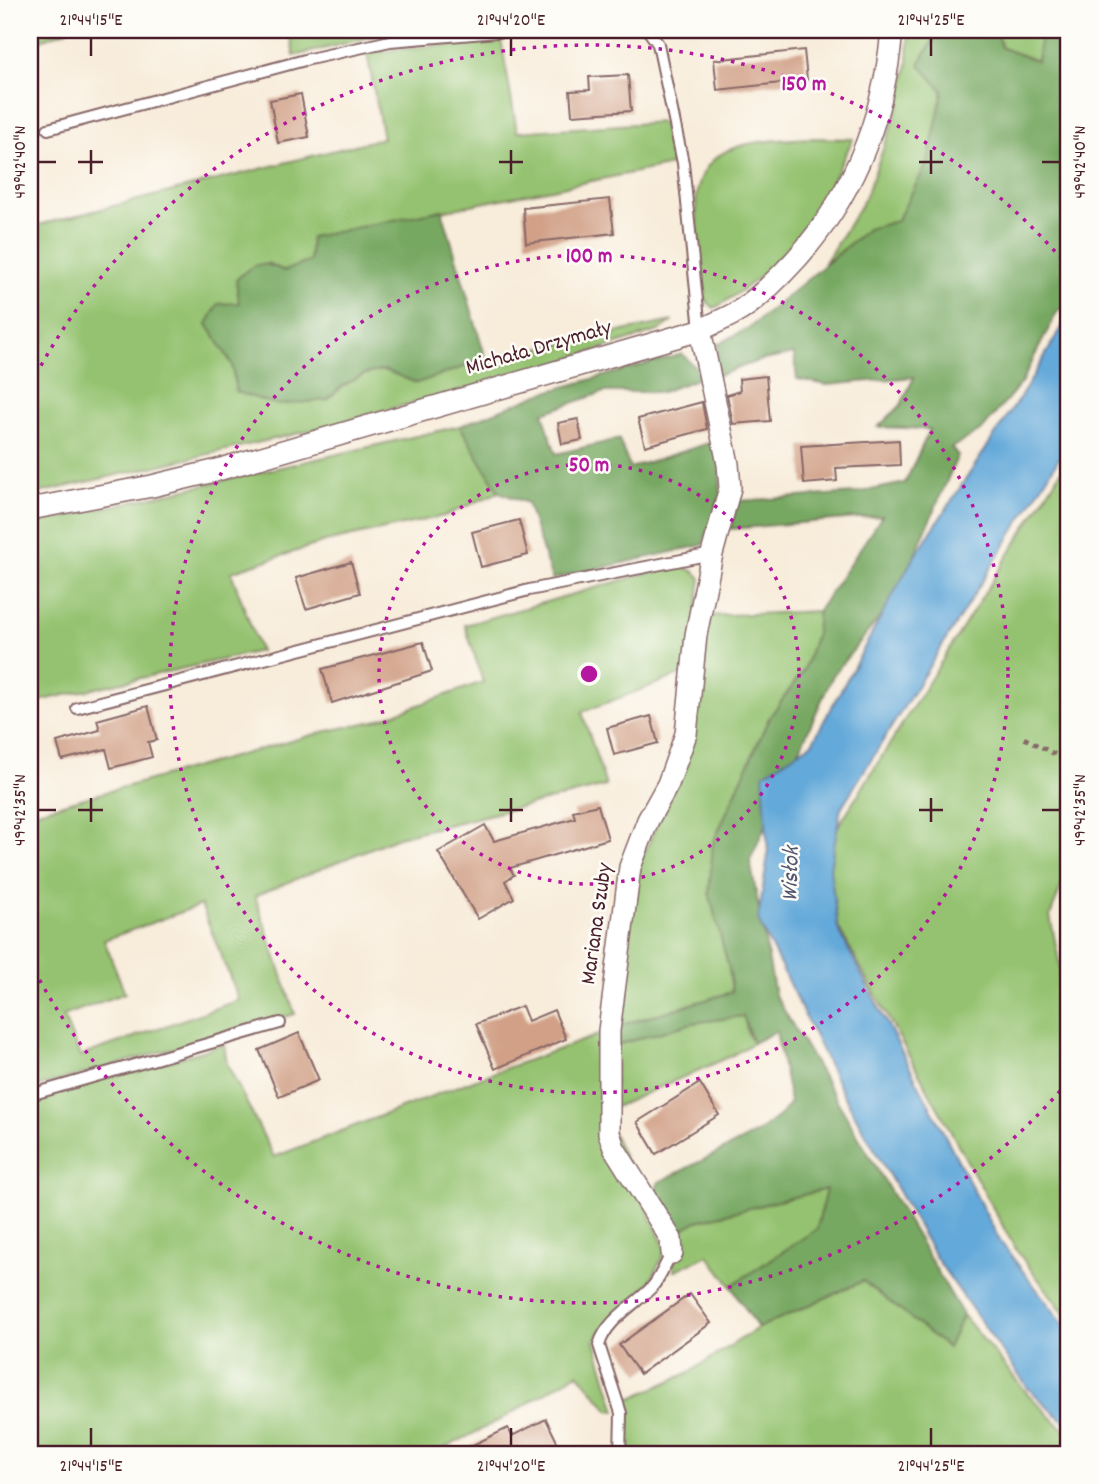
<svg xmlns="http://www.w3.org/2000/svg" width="1098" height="1484" viewBox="0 0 1098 1484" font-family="Dekko,sans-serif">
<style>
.green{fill:#94c270;stroke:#6f704e;stroke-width:2;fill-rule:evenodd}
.forest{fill:#77a862;stroke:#606446;stroke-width:2}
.water{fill:#63a9d9;stroke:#566482;stroke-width:2}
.building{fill:#d1a087}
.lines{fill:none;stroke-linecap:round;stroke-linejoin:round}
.lane-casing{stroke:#876768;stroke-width:14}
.street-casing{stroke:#876768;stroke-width:24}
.path{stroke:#876768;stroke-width:4.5;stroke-dasharray:5 5;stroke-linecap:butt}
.lane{stroke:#fff;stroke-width:10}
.street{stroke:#fff;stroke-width:21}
.ticks{fill:none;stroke:#4a1f2b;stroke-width:2.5}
.ring{fill:none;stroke:#b5179e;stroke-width:3.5;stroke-dasharray:3.5 7}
.labels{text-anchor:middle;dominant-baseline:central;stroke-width:5;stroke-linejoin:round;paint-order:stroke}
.street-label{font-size:23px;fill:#4a1f2b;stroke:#fdfcf7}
.water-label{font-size:24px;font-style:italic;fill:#545671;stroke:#fdfcf7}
.centre{fill:#b5179e;stroke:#fdfcf7;stroke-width:3.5}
.ring-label{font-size:21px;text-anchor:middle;font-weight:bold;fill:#b5179e;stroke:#fdfcf7;stroke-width:5;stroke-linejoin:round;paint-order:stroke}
.neatline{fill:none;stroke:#4a1f2b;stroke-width:2.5}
.ticks-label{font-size:18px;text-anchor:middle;fill:#4a1f2b}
</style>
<rect width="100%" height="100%" fill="#fdfcf7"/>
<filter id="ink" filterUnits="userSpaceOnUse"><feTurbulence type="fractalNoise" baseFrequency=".0143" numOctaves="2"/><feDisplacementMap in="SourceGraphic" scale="14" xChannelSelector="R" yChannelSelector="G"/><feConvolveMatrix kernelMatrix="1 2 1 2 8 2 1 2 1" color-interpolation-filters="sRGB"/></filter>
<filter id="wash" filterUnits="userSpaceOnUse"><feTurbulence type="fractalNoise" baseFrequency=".00686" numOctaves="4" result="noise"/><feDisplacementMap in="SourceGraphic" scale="28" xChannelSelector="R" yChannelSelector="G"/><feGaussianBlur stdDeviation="1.57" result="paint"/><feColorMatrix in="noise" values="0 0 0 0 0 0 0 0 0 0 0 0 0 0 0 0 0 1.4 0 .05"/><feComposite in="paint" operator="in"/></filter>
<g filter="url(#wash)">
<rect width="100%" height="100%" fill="#f8ecda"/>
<path class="green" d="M 30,30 L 68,30 L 30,44 Z
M 289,30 L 424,30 L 388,33 L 294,56 Z
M 909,30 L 940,30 L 919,64 L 943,91 L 928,162 L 897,221 L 868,229 L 824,264 L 865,198 L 900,103 L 908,63 Z
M 995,30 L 1042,30 L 1037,61 L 1002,48 Z
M 501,39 L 517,132 L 663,122 L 672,165 L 311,237 L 310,261 L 284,271 L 268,263 L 239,304 L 207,324 L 232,364 L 236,392 L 327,400 C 341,387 365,367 386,371 C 396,373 407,380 417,383 L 486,359 L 673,321 L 658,331 L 512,377 L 304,432 L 30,495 L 30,227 L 383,138 L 367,53 Z
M 808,138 L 853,139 C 824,199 797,251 742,290 C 733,296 724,304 714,308 L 706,301 L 702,292 C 703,265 697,238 696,211 C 694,139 754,142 808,138 Z
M 460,426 L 499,492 L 444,516 L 325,542 L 231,572 L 260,651 L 30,703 L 30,525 Z
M 1068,460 L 1068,868 L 1050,916 L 1068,1006 L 1068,1318 L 1016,1250 L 829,910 L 827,844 Z
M 681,567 C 690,569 696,571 701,579 L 688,672 L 582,712 L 606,786 L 398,837 L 255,896 L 295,1014 L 30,1089 L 30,813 L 323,732 L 374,721 L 483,682 L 465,625 L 651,572 ZM 201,905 L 239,1000 L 80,1056 L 63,1016 L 125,993 L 104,940 Z
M 818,611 L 816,634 L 804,670 L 769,718 L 713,843 L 732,992 L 618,1026 L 635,874 L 684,763 L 707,616 Z
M 744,1016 L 748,1034 L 753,1043 L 731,1056 L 613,1108 L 617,1045 L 692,1023 Z
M 604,1033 L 603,1111 L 666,1250 L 649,1284 L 600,1331 L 595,1341 L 616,1411 L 609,1410 L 578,1373 L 502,1419 L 433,1454 L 30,1454 L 30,1096 L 173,1060 L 224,1044 L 227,1064 L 274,1157 L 479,1078 Z
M 827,1189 L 817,1229 L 731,1286 L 708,1255 L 674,1271 L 674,1234 L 697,1221 Z
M 863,1281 L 948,1347 L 963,1315 L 1026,1392 L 1068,1434 L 1068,1454 L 625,1454 L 625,1401 L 688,1373 L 758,1328 Z"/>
<path class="forest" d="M 940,30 L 995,30 L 1002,48 L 1037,61 L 1042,30 L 1068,30 L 1068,303 L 1057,312 L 1021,383 L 982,430 L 951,448 L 958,455 L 897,596 L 833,675 L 750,860 L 775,995 L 963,1315 L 948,1348 L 863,1281 L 758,1328 L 731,1286 L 817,1229 L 826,1189 L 697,1221 L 674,1234 L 653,1194 L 659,1182 L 757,1133 L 781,1114 L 790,1102 L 776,1031 L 753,1043 L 743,1016 L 692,1023 L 617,1045 L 618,1026 L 732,992 L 730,973 L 709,893 L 713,843 L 769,718 L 804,670 L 816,634 L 818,611 L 882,516 L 729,529 L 739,501 L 856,493 L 905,483 L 930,429 L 878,427 L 901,405 L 914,377 L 827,385 L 797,379 L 794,354 L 758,361 L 716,376 L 718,344 L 749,328 L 868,229 L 897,221 L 928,162 L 943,91 L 919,64 Z
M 442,210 L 486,359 L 417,383 L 384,370 L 365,374 L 342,386 L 327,400 L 278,405 L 236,392 L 232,364 L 207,324 L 218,304 L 239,303 L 236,280 C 254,262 261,260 284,271 L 310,261 L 311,237 Z
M 682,354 L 697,369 L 699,378 L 662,392 L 604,392 L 543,413 L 556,454 L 619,439 L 630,468 L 718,440 L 721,494 L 703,545 L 552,579 L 527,503 L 499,492 L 460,426 L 539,394 Z"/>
<path class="water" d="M 1068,317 L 1068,444 L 841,808 L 830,868 L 838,929 L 1000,1241 L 1068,1330 L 1068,1425 L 1028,1388 L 936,1258 L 843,1094 L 758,920 L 768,855 L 763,774 L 812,743 L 911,562 L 1026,388 Z"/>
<g id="blocks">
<path class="building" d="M 804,50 L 807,80 L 717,90 L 714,60 Z
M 628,75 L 631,111 L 572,115 L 570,91 L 590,90 L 589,77 Z
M 301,94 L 309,137 L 278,143 L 270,100 Z
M 610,199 L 614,233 L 526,243 L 523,208 Z
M 766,376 L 770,421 L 733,424 L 727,395 L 740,391 L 739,379 Z
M 702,402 L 707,429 L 645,446 L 638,419 Z
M 578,419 L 582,440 L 562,444 L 558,423 Z
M 899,440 L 900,465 L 836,468 L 837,481 L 804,484 L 801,446 Z
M 519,520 L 528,555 L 481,567 L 472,532 Z
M 351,562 L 360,593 L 306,609 L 296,578 Z
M 423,642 L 432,671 L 332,703 L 322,669 Z
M 148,706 L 157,740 L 148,742 L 152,757 L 111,768 L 106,749 L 62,760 L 57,742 L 100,730 L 97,720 Z
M 651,716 L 658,743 L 614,755 L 607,728 Z
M 598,805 L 608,839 L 510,868 L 514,875 L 505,881 L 514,898 L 478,919 L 438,852 L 485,825 L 494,841 L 575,818 L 573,811 Z
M 522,1006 L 528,1021 L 554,1010 L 566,1039 L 495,1069 L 476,1024 Z
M 299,1033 L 319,1080 L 279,1097 L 259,1050 Z
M 700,1083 L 719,1115 L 656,1154 L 637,1122 Z
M 690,1294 L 711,1323 L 640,1374 L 619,1345 Z
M 546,1419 L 563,1454 L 454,1454 L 508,1428 L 512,1436 Z"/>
</g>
</g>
<g filter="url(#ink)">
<use href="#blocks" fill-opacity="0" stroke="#876768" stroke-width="2"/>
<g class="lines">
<g class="lane-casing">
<path id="lane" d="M 648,30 L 658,44 L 683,163 L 700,330
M 48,129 L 305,60 L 390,41 L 520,30
M 77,708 L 529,590 L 712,554
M 30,1095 L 280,1023
M 620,1454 L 621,1413 L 599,1345 C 607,1319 634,1306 652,1287 C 660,1278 665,1264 672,1253"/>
</g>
<g class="street-casing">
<path id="street" d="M 30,509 L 152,486 L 214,471 L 700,330 C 713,324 727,318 739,311 C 755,301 769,287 783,273 C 849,207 884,122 892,30
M 672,1253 L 671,1239 L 614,1148 L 609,1133 L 609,1031 L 630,867 L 648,820 L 668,784 L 686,734 L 696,635 L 712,554 L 730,488 L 728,464 L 700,330"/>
</g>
<path class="path" d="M 1024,738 L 1068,761"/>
<use href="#lane" class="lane"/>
<use href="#street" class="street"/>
</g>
</g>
<path class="ticks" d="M 91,38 L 91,56M 511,38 L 511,56M 931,38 L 931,56M 91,150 L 91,174M 511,150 L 511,174M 931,150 L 931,174M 38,162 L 56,162M 78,162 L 103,162M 499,162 L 523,162M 919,162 L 943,162M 1042,162 L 1060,162M 91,798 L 91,822M 511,798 L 511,822M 931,798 L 931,822M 38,810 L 56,810M 78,810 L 103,810M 499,810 L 523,810M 919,810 L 943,810M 1042,810 L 1060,810M 91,1428 L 91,1446M 511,1428 L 511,1446M 931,1428 L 931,1446"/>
<g class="ring">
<circle cx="589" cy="674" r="210"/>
<circle cx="589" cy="674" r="419"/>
<path d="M1067 1083A629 629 0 0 1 31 964M31 384A629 629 0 0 1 1067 265"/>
</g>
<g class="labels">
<g class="street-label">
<text transform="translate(539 349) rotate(-16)">Michała Drzymały</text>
<text transform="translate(598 924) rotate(-82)">Mariana Szuby</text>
</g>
<g class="water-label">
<text transform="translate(792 874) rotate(-88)">Wisłok</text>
</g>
</g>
<circle cx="589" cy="674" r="10" class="centre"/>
<g class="ring-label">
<text x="804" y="90">150 m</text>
<text x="589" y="262">100 m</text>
<text x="589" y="471">50 m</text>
</g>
<rect width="1098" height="1484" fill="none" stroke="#fdfcf7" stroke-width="77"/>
<rect x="38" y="38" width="1022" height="1408" class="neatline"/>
<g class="ticks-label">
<text x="91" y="25">21°44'15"E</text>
<text x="511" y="25">21°44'20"E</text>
<text x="931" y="25">21°44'25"E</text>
<text transform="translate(19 162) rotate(-90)" y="6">49°42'40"N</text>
<text transform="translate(1079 162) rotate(-90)" y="6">49°42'40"N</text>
<text transform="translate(19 810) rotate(-90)" y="6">49°42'35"N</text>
<text transform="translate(1079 810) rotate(-90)" y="6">49°42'35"N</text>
<text x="91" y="1471">21°44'15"E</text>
<text x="511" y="1471">21°44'20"E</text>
<text x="931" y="1471">21°44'25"E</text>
</g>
</svg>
